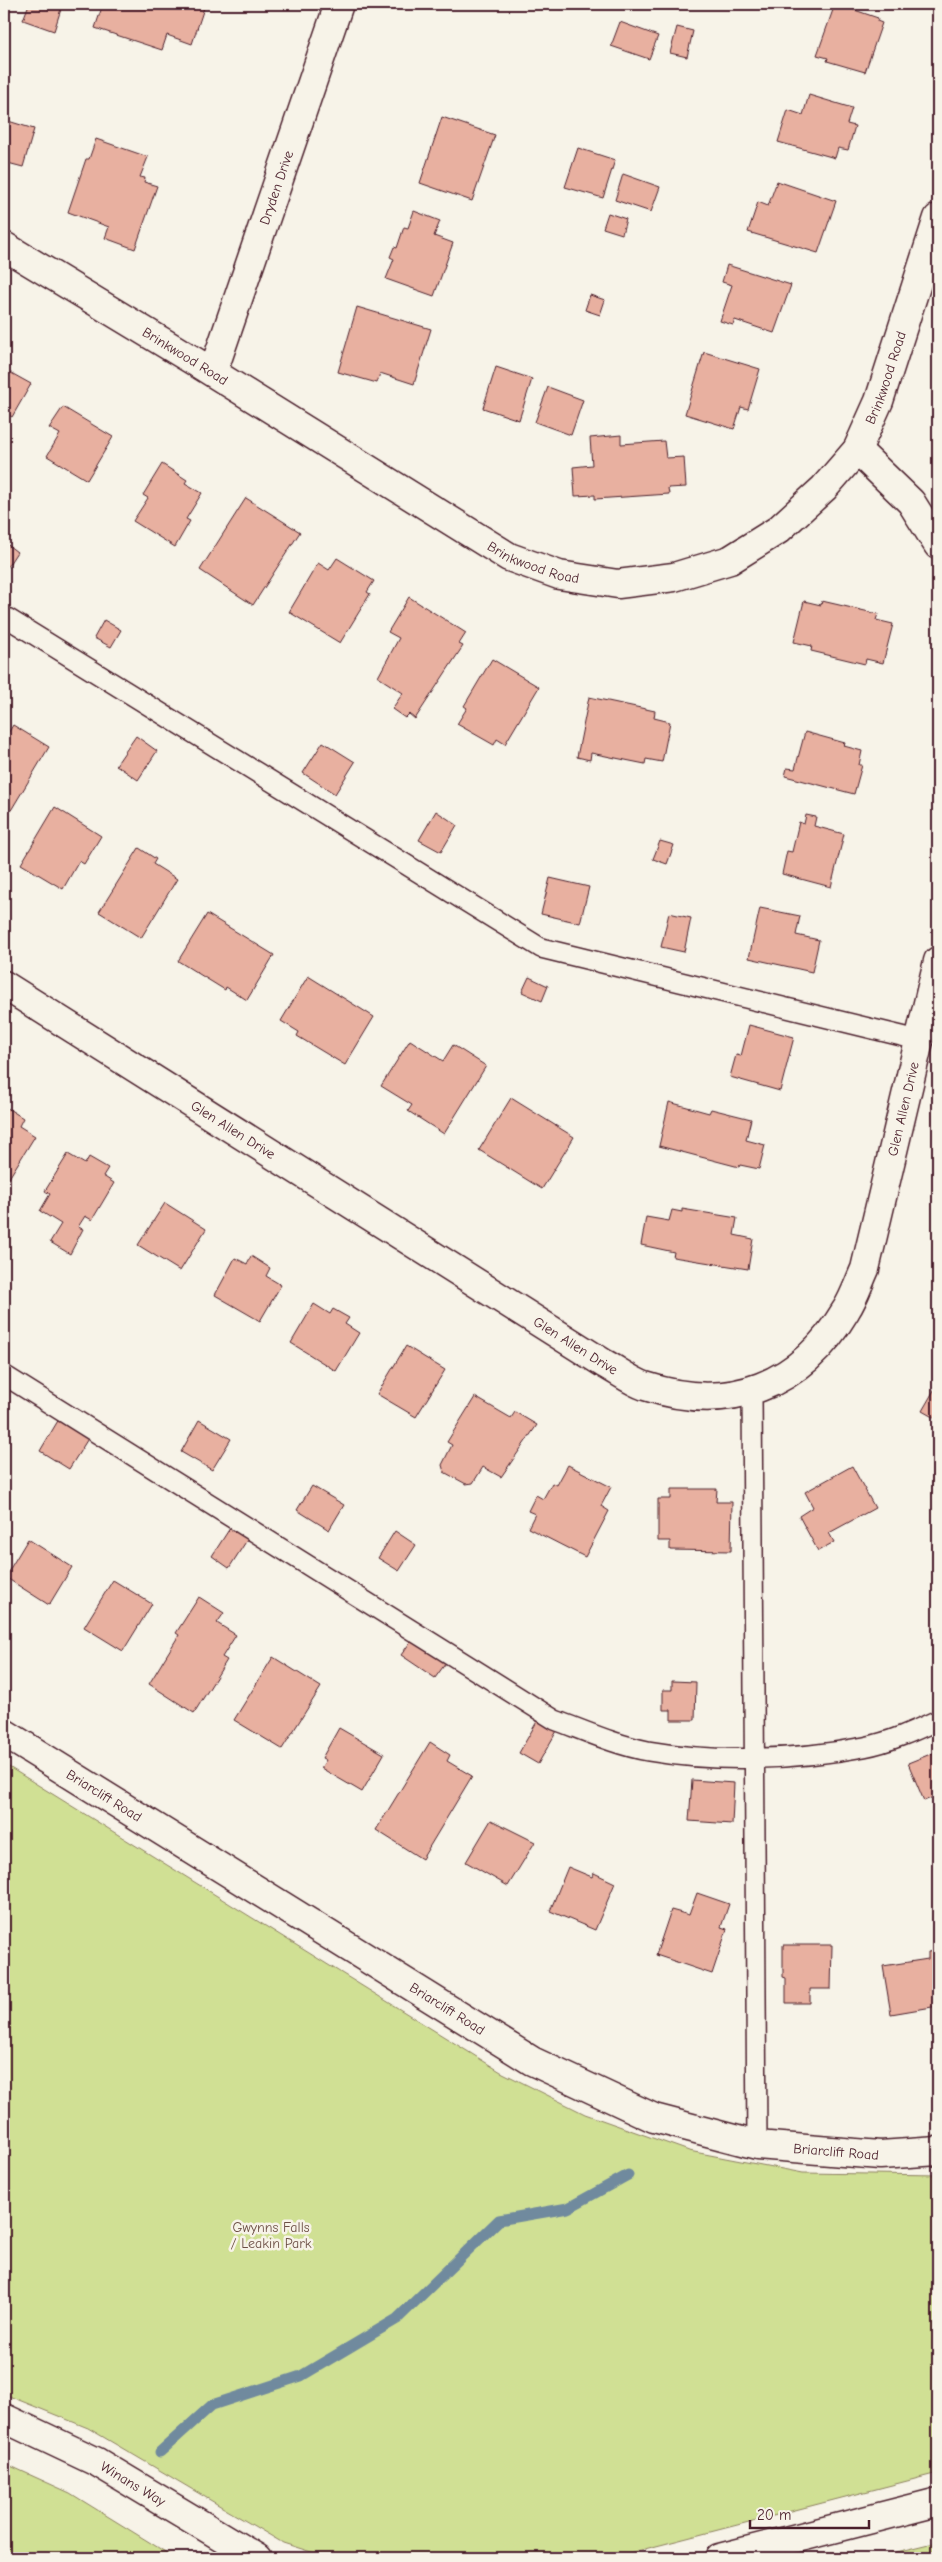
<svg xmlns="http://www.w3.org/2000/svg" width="942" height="2562" viewBox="0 0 942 2562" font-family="'Comic Neue',sans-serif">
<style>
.green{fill:#d0e094;stroke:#8d8060}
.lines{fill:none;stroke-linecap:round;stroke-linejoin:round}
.stream{stroke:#708a9e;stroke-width:11}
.building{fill:#e8b0a0;stroke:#4a1f2b}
.lane-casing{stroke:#4a1f2b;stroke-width:22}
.street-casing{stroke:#4a1f2b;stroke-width:31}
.secondary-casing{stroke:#4a1f2b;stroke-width:31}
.lane{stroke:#f7f3e8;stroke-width:19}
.street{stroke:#f7f3e8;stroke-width:28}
.secondary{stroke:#f7f3e8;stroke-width:28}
.labels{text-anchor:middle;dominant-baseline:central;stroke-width:5;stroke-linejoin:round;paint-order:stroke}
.street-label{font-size:14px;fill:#4a1f2b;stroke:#f7f3e8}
.park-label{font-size:14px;fill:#6c4f45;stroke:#f7f3e8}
</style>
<rect width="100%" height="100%" fill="#f7f3e8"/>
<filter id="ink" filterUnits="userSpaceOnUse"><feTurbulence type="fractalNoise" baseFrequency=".02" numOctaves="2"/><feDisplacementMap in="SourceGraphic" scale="10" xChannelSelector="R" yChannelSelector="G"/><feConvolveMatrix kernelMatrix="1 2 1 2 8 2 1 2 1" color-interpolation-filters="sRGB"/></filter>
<g filter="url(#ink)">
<path class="green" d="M 4,1764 L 501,2072 L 585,2114 L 689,2151 L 803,2173 L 938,2175 L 938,2473 L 610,2558 L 330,2558 L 283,2543 L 88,2428 L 4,2394 Z
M 4,2463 L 70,2493 L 175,2558 L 4,2558 Z
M 938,2542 L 938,2558 L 872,2558 Z"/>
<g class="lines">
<path class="stream" d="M 160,2452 L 212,2405 L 301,2376 L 397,2319 L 499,2220 L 568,2208 L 628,2175"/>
</g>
<path class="building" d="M 29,4 L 46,4 L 61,9 L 54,31 L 23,20 Z
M 103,4 L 179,4 L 187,6 L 188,4 L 204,8 L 192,44 L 167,35 L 162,50 L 95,28 Z
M 544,4 L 563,4 L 562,9 Z
M 843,6 L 878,18 L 877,21 L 882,23 L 865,72 L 827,61 L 828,58 L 817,55 L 834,7 L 842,9 Z
M 620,22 L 658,36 L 649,59 L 611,46 Z
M 677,27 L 693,31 L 687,57 L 670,53 Z
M 809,95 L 852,108 L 847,124 L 855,126 L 848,150 L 838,148 L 835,158 L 778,142 L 788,110 L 803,115 Z
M 442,117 L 495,135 L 472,201 L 420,183 Z
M 5,120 L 34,129 L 23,167 L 4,162 Z
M 96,139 L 148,157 L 140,177 L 145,178 L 144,182 L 157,186 L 135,249 L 105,238 L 109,227 L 68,212 L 86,159 L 89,159 Z
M 578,148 L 615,160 L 603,198 L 565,187 Z
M 623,174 L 660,187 L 651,212 L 615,200 Z
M 777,181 L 836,201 L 818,253 L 748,232 L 758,202 L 768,206 Z
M 414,211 L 440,221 L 434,236 L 453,243 L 434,296 L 386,279 L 394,259 L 390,257 L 394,247 L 397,248 L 404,227 L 408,228 Z
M 608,213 L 626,219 L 622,234 L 603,228 Z
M 727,265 L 791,285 L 774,333 L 735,320 L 733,325 L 720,321 L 732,285 L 722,282 Z
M 590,295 L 605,300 L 600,315 L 585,310 Z
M 357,307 L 431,329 L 414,384 L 380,373 L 377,383 L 338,372 Z
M 704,352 L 760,369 L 748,409 L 741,407 L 734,429 L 685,414 Z
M 496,367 L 532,379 L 519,420 L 483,408 Z
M 4,369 L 31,384 L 12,417 L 7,414 L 4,420 Z
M 548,387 L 583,400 L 571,435 L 535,422 Z
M 63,407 L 113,437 L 87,480 L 47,456 L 60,434 L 49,428 Z
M 621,435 L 621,444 L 664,441 L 666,458 L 684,457 L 686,487 L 668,488 L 669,494 L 595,499 L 595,495 L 575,496 L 573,467 L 592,465 L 590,438 Z
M 162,464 L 187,480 L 185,483 L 202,493 L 186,519 L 190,521 L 175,547 L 133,521 L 148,498 L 143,495 Z
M 246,498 L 300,532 L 253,605 L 200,570 Z
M 4,542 L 17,552 L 4,572 Z
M 337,558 L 374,581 L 367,592 L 370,594 L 340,643 L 289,612 L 318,563 L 329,570 Z
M 409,597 L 466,633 L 459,644 L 463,646 L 415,719 L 409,714 L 405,718 L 392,709 L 403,693 L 378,677 L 399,638 L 388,632 Z
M 804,601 L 821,605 L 822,601 L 878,614 L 876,620 L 893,624 L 883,663 L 866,659 L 865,664 L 811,651 L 812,646 L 794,642 Z
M 104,620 L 121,630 L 111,647 L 94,638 Z
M 492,659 L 539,687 L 505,744 L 497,739 L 494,745 L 457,724 L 467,708 L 464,706 Z
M 589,697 L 655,711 L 654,718 L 670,722 L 662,762 L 646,759 L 645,764 L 591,753 L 590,760 L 577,757 Z
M 13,725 L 49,747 L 4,822 L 4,740 Z
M 805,732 L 845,743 L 844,746 L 862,751 L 859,765 L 862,765 L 854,794 L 785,776 L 787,768 L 795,769 Z
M 136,736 L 157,751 L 138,780 L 116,765 Z
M 323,742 L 355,762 L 335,794 L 303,773 Z
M 55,807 L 101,836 L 84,864 L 79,861 L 63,889 L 21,864 Z
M 436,811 L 457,825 L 441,852 L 419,840 Z
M 806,815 L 816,817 L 814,826 L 844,834 L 831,887 L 782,874 L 787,851 L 792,852 L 799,822 L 804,824 Z
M 660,841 L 674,845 L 667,864 L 653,859 Z
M 139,848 L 156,859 L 153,864 L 177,879 L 141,938 L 99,912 Z
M 550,878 L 589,887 L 580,923 L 541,914 Z
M 760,908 L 800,916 L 796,935 L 819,940 L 812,972 L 749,958 Z
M 669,913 L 691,918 L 684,952 L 661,947 Z
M 207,914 L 274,955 L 247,1000 L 226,987 L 225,990 L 178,961 Z
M 308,976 L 374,1017 L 345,1065 L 297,1036 L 299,1032 L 281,1021 Z
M 529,977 L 548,986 L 542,1001 L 522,992 Z
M 749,1025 L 794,1037 L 780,1091 L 730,1077 L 736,1055 L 741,1056 Z
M 410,1040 L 443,1061 L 453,1045 L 486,1066 L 444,1134 L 408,1111 L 412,1105 L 381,1086 Z
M 511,1098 L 574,1137 L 542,1189 L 479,1150 Z
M 669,1102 L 709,1113 L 711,1109 L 751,1119 L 746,1140 L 765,1145 L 759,1169 L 740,1165 L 739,1167 L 659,1146 Z
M 4,1106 L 23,1118 L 19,1126 L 35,1136 L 4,1186 Z
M 68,1154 L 85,1164 L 89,1157 L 108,1168 L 103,1176 L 114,1183 L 92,1220 L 85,1216 L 78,1227 L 83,1229 L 70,1254 L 50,1242 L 61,1224 L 40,1211 L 50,1194 L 45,1191 Z
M 165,1203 L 206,1229 L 180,1271 L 138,1245 Z
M 682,1209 L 737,1218 L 734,1235 L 753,1239 L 748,1269 L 673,1257 L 674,1252 L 641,1245 L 646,1217 L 669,1221 L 672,1210 L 682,1212 Z
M 251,1256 L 270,1268 L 266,1276 L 281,1285 L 260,1321 L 215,1295 L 235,1258 L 247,1264 Z
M 314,1304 L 330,1314 L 333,1309 L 349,1318 L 345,1324 L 359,1333 L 336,1371 L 291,1343 Z
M 406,1346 L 445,1370 L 416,1417 L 377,1394 Z
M 937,1385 L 938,1386 L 938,1420 L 922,1411 Z
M 475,1397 L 511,1418 L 515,1412 L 537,1425 L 501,1477 L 483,1467 L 473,1483 L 466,1484 L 444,1472 L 442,1465 L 452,1445 L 447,1442 Z
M 59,1419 L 89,1437 L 69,1469 L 40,1451 Z
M 199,1420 L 231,1439 L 212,1470 L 181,1452 Z
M 568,1465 L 611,1487 L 601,1506 L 609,1511 L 585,1557 L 528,1528 L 535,1514 L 528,1511 L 536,1495 L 543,1499 L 552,1483 L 557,1485 Z
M 852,1466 L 875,1508 L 829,1533 L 834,1542 L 818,1551 L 799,1516 L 813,1507 L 805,1492 Z
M 312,1486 L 344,1505 L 329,1530 L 297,1510 Z
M 671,1489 L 717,1489 L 716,1502 L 732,1502 L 731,1551 L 670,1550 L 670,1541 L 658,1541 L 658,1499 L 671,1499 Z
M 232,1525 L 249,1537 L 229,1568 L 212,1556 Z
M 395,1531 L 416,1545 L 399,1571 L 378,1558 Z
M 28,1539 L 72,1567 L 49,1605 L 5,1577 Z
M 113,1580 L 152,1604 L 123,1651 L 84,1627 Z
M 199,1597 L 224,1613 L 217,1623 L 236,1635 L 222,1657 L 227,1660 L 194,1713 L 149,1684 L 179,1635 L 176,1633 Z
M 414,1637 L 448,1660 L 435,1678 L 401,1655 Z
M 273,1657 L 321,1687 L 282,1749 L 234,1720 Z
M 672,1681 L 696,1682 L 695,1720 L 671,1720 L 671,1710 L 663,1710 L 663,1690 L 672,1690 Z
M 539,1718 L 558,1729 L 538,1764 L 519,1753 Z
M 339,1728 L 384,1754 L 362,1792 L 321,1768 L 326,1760 L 322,1758 Z
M 430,1742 L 450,1755 L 447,1761 L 472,1776 L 422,1859 L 376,1830 Z
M 933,1753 L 938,1765 L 938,1795 L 924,1801 L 908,1763 Z
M 692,1780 L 734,1783 L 732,1824 L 689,1821 Z
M 491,1820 L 535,1842 L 508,1886 L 466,1862 Z
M 568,1867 L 592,1877 L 594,1873 L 615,1883 L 595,1930 L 550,1911 Z
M 697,1893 L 729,1904 L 721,1927 L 727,1929 L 712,1974 L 656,1955 L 671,1910 L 689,1915 Z
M 783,1945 L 832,1945 L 831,1989 L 810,1989 L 810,2003 L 786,2003 L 786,1978 L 783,1977 Z
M 935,1951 L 938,1971 L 938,2006 L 891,2014 L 883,1966 L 928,1959 L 928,1952 Z"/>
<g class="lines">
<g class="lane-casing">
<path id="lane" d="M 4,616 L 541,948 L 918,1040
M 4,1375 L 555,1720 C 585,1731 616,1745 648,1751 C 717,1763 795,1760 864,1747 C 890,1742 914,1731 938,1720
M 752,1392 L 757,2145"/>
</g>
<g class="street-casing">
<g id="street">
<path id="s1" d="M 4,246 L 194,361 L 509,557 L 559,575 L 618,584 L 674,577 L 730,560 L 778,530 L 824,488 L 857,450 L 879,401 L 938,218"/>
<path id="s2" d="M 213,372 L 339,4"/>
<path d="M 857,450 L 911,502 L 938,545"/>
<path id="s3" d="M 4,985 L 605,1364 C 618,1371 631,1381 645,1386 C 730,1414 801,1386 846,1310 C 854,1298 859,1282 865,1269 L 938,961"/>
<path id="s4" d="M 4,1733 L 532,2061 L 654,2118 L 757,2145 L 880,2155 L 938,2151"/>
</g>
</g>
<g class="secondary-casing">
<g id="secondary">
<path id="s5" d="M 4,2418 L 97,2462 L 257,2558"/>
<path d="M 719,2558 L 938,2502"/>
</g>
</g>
<use href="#lane" class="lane"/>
<use href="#street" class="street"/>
<use href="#secondary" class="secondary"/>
</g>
</g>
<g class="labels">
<g class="street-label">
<text stroke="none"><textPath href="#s2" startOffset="195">Dryden Drive</textPath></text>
<text stroke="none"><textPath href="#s1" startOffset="212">Brinkwood Road</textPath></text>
<text stroke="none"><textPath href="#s1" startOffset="1068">Brinkwood Road</textPath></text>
<text stroke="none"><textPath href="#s1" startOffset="618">Brinkwood Road</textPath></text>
<text stroke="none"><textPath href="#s3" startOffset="1201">Glen Allen Drive</textPath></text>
<text stroke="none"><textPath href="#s3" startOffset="271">Glen Allen Drive</textPath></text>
<text stroke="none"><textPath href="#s3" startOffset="676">Glen Allen Drive</textPath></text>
<text stroke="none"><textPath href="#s4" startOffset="118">Briarclift Road</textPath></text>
<text stroke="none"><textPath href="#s4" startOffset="522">Briarclift Road</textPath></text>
<text stroke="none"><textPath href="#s4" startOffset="942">Briarclift Road</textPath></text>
<text stroke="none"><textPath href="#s5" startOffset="145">Winans Way</textPath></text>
</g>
<g class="park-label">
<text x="271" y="2227">Gwynns Falls<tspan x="271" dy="16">/ Leakin Park</tspan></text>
</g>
</g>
<rect width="942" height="2562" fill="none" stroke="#f7f3e8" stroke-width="20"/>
<rect x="10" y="10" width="922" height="2542" fill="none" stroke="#4a1f2b" stroke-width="2" filter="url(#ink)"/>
<path d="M750 2520v8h119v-8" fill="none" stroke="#4a1f2b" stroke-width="2.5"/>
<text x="757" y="2520" font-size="15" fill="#4a1f2b" stroke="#f7f3e8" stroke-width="4" paint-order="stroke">20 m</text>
</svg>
